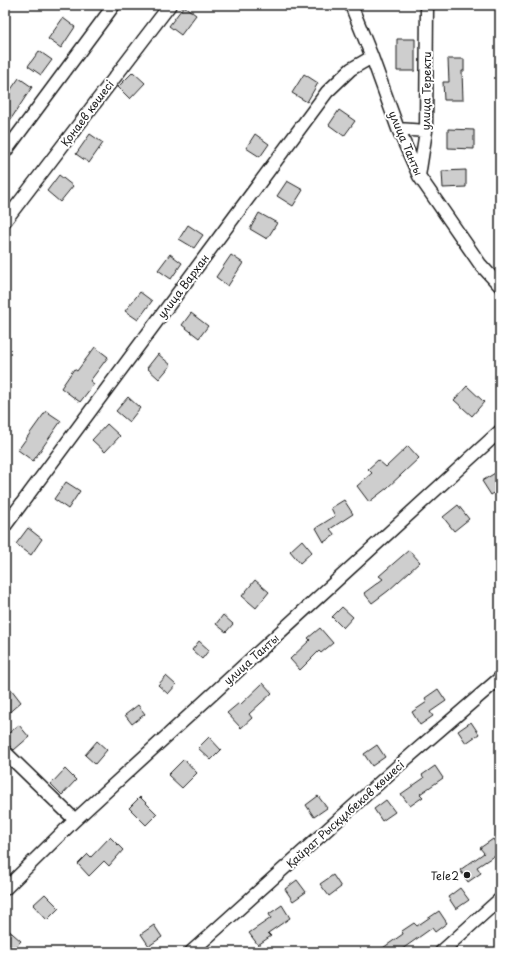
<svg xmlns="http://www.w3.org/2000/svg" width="505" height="957" viewBox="0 0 505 957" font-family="'Playpen Sans',sans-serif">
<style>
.building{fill:#cecece;stroke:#1c1c1c}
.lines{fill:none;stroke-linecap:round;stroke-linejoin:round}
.minor-casing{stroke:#1c1c1c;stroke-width:15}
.minor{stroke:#fff;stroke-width:12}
.poi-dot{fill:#1c1c1c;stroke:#fff;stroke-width:1.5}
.labels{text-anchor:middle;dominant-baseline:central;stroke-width:4;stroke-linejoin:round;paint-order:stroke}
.street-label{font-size:11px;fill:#1c1c1c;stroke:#fff}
.poi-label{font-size:11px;fill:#1c1c1c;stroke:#fff;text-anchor:end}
</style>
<rect width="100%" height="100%" fill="#fff"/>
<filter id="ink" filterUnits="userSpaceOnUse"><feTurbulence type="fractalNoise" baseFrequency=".025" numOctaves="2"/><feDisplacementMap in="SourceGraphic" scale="8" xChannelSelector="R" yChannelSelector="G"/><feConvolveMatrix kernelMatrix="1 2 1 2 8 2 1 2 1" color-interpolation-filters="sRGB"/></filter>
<g filter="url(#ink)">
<path class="building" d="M 184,6 L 196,15 L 181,35 L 169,26 Z
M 63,18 L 75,27 L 61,48 L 48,39 Z
M 397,39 L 415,39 L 415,71 L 397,71 Z
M 39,51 L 52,60 L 41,75 L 28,66 Z
M 448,59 L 464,59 L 464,71 L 462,71 L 463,100 L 444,100 L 443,82 L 449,82 Z
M 133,72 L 145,83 L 130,99 L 118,87 Z
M 304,74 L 318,83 L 307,102 L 292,93 Z
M 19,78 L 32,87 L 5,128 L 5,98 Z
M 339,110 L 355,121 L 344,136 L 329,125 Z
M 448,129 L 474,130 L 474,149 L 448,148 Z
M 90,134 L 103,143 L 89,163 L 76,154 Z
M 255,134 L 269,144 L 260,157 L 246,148 Z
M 466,170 L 466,187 L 443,188 L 442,171 Z
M 59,175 L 73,186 L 60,202 L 47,191 Z
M 287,181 L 303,190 L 293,206 L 277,196 Z
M 259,213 L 277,223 L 267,239 L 250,229 Z
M 188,225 L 203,235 L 194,248 L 179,239 Z
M 170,254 L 182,263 L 171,279 L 158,270 Z
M 231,255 L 243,263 L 228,286 L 216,277 Z
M 140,292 L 152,301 L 138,320 L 125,311 Z
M 191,313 L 208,326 L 199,338 L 182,325 Z
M 95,347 L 108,357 L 90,381 L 94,384 L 80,402 L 61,388 L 74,369 L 77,371 Z
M 158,354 L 171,365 L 159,379 L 147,368 Z
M 467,386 L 484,402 L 472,416 L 454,400 Z
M 128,397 L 140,408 L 129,422 L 116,411 Z
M 46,411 L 61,421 L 33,461 L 18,450 Z
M 107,424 L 120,436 L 105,452 L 92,440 Z
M 408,446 L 419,458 L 387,488 L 369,502 L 357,486 L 372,473 L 368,469 L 378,460 L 386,467 Z
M 500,470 L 500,489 L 491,495 L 482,481 Z
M 66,482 L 80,491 L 68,509 L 54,499 Z
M 344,500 L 353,514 L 330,529 L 335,535 L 324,542 L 316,528 L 335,516 L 331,508 Z
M 458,505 L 469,519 L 454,531 L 443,517 Z
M 28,528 L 42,539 L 31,555 L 16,544 Z
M 302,540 L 312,552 L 300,563 L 290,551 Z
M 409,550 L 420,562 L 388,591 L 372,603 L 364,593 L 383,579 L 379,576 Z
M 255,580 L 269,592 L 256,608 L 242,596 Z
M 342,607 L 353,617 L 343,628 L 332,617 Z
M 223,615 L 233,624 L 226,632 L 216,624 Z
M 320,628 L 333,643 L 321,653 L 319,651 L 300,670 L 290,659 L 310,640 L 308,638 Z
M 199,641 L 209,650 L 202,659 L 192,650 Z
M 166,676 L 176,685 L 168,694 L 158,685 Z
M 263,683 L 272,693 L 249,714 L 252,718 L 241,728 L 227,713 L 239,703 L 240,705 Z
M 11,689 L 21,702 L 5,716 L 5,694 Z
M 438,689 L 446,701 L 430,712 L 433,716 L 420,725 L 412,712 L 427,702 L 425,698 Z
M 138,705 L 145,714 L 132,724 L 125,715 Z
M 471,722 L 479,734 L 466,743 L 458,731 Z
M 19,725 L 29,737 L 14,750 L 5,742 L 5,736 Z
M 209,737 L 221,750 L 211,760 L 198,748 Z
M 97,741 L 107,750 L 95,764 L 85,755 Z
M 377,745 L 385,757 L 372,766 L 364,754 Z
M 184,759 L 197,773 L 182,788 L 168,775 Z
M 435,766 L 443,778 L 420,794 L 423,797 L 410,806 L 401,794 L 424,778 L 422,775 Z
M 65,769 L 76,780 L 62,795 L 51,784 Z
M 318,796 L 327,808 L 314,817 L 306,805 Z
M 140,797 L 157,814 L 146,825 L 129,808 Z
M 386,800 L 395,812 L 382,821 L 374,809 Z
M 110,837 L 123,850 L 109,866 L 104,861 L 89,876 L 78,864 L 88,854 L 91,857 Z
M 493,839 L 500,849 L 500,852 L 477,867 L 481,873 L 468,882 L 460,870 L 484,853 L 480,848 Z
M 333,875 L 341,887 L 329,896 L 320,884 Z
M 297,880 L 306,892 L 293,901 L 285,889 Z
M 460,888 L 469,900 L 456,909 L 448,897 Z
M 45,894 L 59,908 L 47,920 L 33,905 Z
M 282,905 L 290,918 L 268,933 L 271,936 L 258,945 L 249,933 L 271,918 L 269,914 Z
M 439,911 L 447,923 L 435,932 L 432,928 L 398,952 L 377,952 L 403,934 L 402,931 L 414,923 L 417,926 Z
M 154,925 L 162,937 L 149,946 L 141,934 Z
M 5,927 L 21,941 L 11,952 L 5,952 Z"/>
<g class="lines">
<g class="minor-casing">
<path id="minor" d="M 351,5 L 372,57 L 398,129 L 419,176 L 480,264 L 500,286
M 398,129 L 426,131
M 5,152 L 114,5
M 419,176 L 426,131 L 427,5
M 5,221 L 170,5
M 5,526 L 327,92 L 351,69 L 372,57
M 5,752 L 75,820
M 5,889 L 75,820 L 500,431
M 191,952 L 397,767 L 500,678
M 441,952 L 500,899"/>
</g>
<use href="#minor" class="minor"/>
</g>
</g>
<circle class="poi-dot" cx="467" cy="875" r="4"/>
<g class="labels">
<g class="street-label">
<text transform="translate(426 91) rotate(-89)">улица Теректи</text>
<text transform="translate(87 113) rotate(-53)">Қонаев көшесі</text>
<text transform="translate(406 143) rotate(67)">улица Танты</text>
<text transform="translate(183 286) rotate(-53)">улица Вархан</text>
<text transform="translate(251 659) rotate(-42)">улица Танты</text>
<text transform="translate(345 814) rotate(-42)">Қайрат Рысқұлбеков көшесі</text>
</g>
<g class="poi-label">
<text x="459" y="875">Tele2</text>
</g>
</g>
<rect width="505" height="957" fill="none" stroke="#fff" stroke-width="20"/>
<rect x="10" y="10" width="485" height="937" fill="none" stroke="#1c1c1c" stroke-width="1.5" filter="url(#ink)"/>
</svg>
